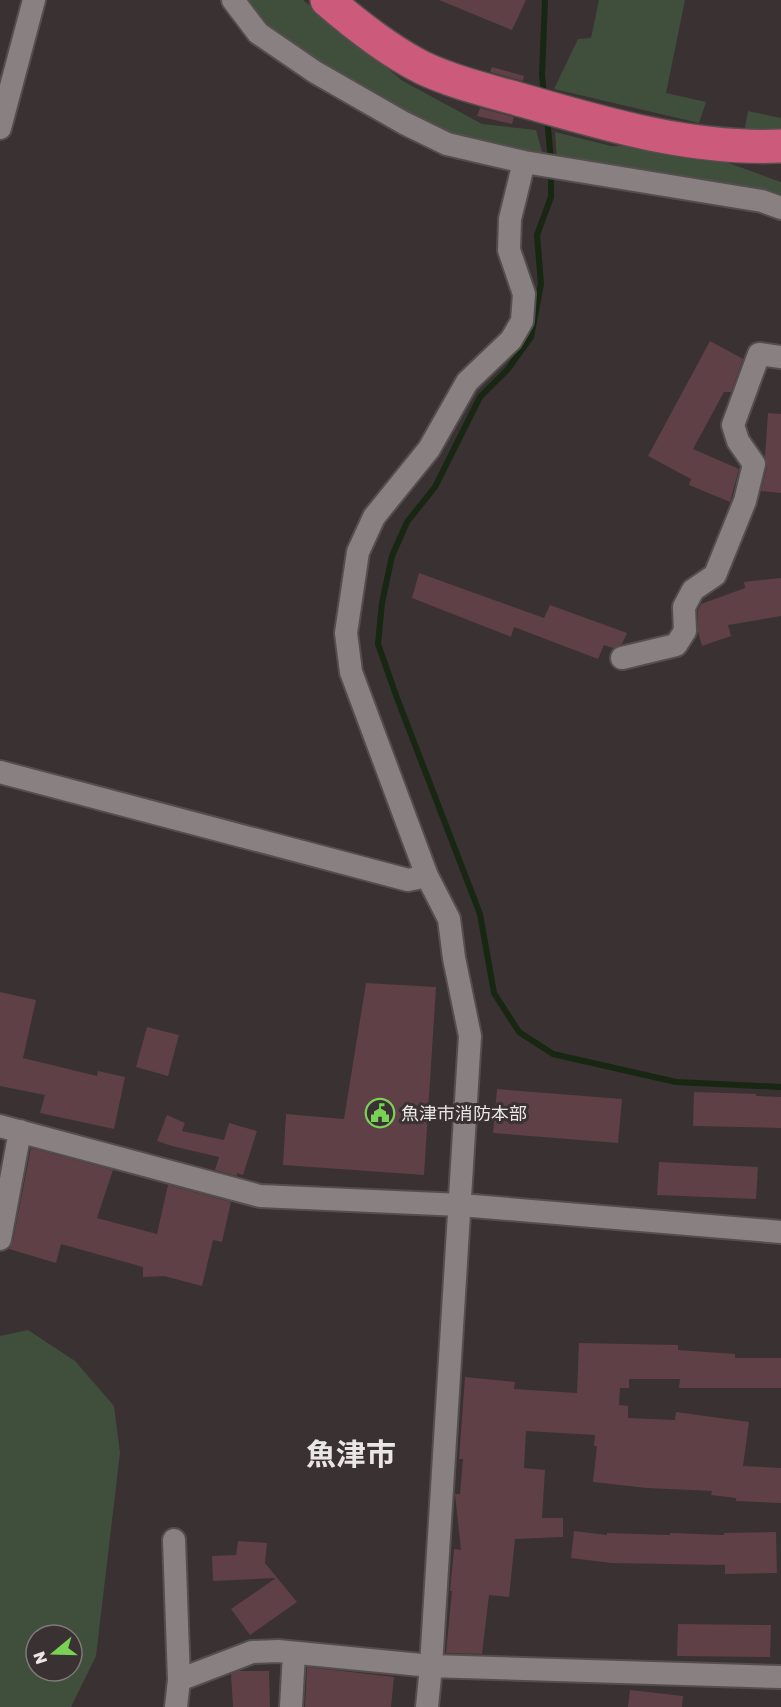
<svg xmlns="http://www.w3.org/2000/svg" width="781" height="1707" viewBox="0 0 781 1707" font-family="'Golos Text','Noto Sans JP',sans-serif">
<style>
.green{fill:#404f3b;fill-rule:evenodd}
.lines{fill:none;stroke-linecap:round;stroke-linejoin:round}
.stream{stroke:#172711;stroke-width:6}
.building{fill:#5f4047}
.minor-casing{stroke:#554e4f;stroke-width:26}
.motorway-casing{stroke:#554e4f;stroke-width:36}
.minor{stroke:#898081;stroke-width:22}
.motorway{stroke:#cc5b7b;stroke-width:33}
.labels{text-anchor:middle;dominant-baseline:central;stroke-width:6;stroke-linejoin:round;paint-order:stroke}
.poi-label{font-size:18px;fill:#eae5e6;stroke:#393132;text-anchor:start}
.town-label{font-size:30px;font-weight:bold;fill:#eae5e6;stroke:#393132}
</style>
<rect width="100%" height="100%" fill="#393132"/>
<path class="green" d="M 241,0 L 303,0 L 403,81 L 482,124 L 536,130 L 544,159 L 454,138 L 360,89 L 254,19 Z
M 599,0 L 685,0 L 666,93 L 706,102 L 699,123 L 554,89 L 578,39 L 591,38 Z
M 748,111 L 781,118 L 781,137 L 744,133 Z
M 555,132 L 611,146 L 664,146 L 720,160 L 781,182 L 781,197 L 557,160 Z
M 28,1330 L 75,1361 L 114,1406 L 120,1453 L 96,1656 L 71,1707 L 0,1707 L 0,1336 ZM 36,1635 L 72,1635 L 72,1671 L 36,1671 Z"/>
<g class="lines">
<path class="stream" d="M 544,95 L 542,75 L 545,0
M 547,117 L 551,161
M 551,171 L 551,197 L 537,235 L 541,284 L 531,337 L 508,369 L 480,397 L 435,487 L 407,522 L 392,556 L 382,603 L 378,644 L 397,698 L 480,914 L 494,993 L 519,1032 L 553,1054 L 676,1082 L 781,1087"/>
</g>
<path class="building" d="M 439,0 L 526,0 L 512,30 Z
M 492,67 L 524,76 L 523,81 L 490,72 Z
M 480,108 L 514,117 L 512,124 L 477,116 Z
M 710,341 L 743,359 L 731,392 L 724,392 L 693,449 L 739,469 L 730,502 L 689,485 L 691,479 L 648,456 Z
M 768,413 L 781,414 L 781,493 L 761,491 L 767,467 L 765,456 Z
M 419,573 L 544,618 L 550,605 L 627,633 L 622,644 L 613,648 L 604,645 L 598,659 L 514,627 L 511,637 L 412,598 Z
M 781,578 L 781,616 L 728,625 L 731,636 L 702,646 L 698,632 L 698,610 L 701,604 L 745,588 L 744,582 Z
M 366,983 L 436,987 L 424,1175 L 283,1165 L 286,1114 L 344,1119 Z
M 0,992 L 36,1000 L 23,1058 L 97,1076 L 98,1071 L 125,1077 L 114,1129 L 40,1113 L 45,1095 L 0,1086 Z
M 147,1027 L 179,1035 L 168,1076 L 136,1067 Z
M 497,1089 L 622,1099 L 618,1143 L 493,1133 Z
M 694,1092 L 756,1094 L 756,1096 L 781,1097 L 781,1128 L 693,1126 Z
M 167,1115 L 185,1123 L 182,1131 L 224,1140 L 229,1123 L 257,1131 L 243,1175 L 237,1173 L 237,1176 L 215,1170 L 219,1157 L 172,1146 L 157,1141 Z
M 31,1148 L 113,1170 L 97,1218 L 157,1234 L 168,1185 L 231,1202 L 222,1242 L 213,1240 L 202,1286 L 164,1276 L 143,1277 L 143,1267 L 61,1244 L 56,1263 L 9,1249 L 13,1241 Z
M 659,1162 L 758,1167 L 756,1199 L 657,1195 Z
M 579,1343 L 678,1345 L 678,1350 L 735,1354 L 735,1358 L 781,1358 L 781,1388 L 679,1388 L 680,1379 L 629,1379 L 629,1388 L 620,1388 L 619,1405 L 628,1406 L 628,1418 L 675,1420 L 676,1412 L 749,1422 L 743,1466 L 781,1468 L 781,1503 L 736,1501 L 736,1498 L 711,1495 L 712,1491 L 647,1488 L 593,1482 L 597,1446 L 594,1446 L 595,1435 L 526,1431 L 524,1468 L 545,1470 L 542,1518 L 563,1518 L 563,1537 L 515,1539 L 509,1597 L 489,1595 L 482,1654 L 446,1653 L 452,1591 L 450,1591 L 454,1549 L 461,1550 L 455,1494 L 460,1494 L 463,1459 L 459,1459 L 465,1377 L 515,1382 L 514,1389 L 577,1393 Z
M 574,1531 L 607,1535 L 607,1533 L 670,1535 L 670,1533 L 724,1535 L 724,1533 L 776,1532 L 777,1573 L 725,1574 L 725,1565 L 611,1563 L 571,1558 Z
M 238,1541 L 267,1543 L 265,1563 L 297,1602 L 250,1635 L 231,1609 L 276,1578 L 213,1581 L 212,1556 L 236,1555 Z
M 678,1624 L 771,1625 L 770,1657 L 677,1656 Z
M 307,1667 L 394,1677 L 391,1707 L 305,1707 Z
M 239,1671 L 269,1671 L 270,1707 L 233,1707 L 231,1674 Z
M 630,1690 L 683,1696 L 682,1707 L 628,1707 Z"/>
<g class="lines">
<g class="minor-casing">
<path id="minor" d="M 233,0 L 258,33 L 315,72 L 404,123 L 447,144 L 524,162 L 762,201 L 781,208
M 0,128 L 34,0
M 622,658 L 676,645 L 685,631 L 684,607 L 693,590 L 715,575 L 745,501 L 754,464 L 738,441 L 733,425 L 759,354 L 781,357
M 0,772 L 408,880 L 427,876
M 0,1126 L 260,1196 L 461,1205 L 781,1232
M 0,1239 L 20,1131
M 174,1540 L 179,1680
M 176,1707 L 179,1680 L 252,1652 L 278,1651 L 431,1666 L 781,1677
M 291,1707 L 294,1653
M 427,1707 L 431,1666 L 470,1036 L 454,958 L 449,919 L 427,876 L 351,672 L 346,633 L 358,552 L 374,517 L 429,449 L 467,382 L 511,340 L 522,321 L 524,294 L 509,250 L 510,219 L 524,162"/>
</g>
<g class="motorway-casing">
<path id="motorway" d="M 327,0 C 356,25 389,51 423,68 C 453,82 486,90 518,99 C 604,124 691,150 781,146"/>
</g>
<use href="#minor" class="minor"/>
<use href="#motorway" class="motorway"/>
</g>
<defs>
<g id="civic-ring" transform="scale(1.5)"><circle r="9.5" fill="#393132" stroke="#7ad156" stroke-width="1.5"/><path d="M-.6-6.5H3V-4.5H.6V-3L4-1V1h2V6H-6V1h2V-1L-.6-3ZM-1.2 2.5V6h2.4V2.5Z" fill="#7ad156"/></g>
</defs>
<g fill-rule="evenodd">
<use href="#civic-ring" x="380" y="1113"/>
</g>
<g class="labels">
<g class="poi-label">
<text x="401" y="1113">魚津市消防本部</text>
</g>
<g class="town-label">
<text x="351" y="1454">魚津市</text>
</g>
</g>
<g transform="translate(54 1653) rotate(251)"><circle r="28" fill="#393132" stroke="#80797a" stroke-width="1.5"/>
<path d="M0-4.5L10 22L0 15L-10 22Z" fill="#7ad156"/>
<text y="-9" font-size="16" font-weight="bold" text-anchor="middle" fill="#eae5e6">N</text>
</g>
</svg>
